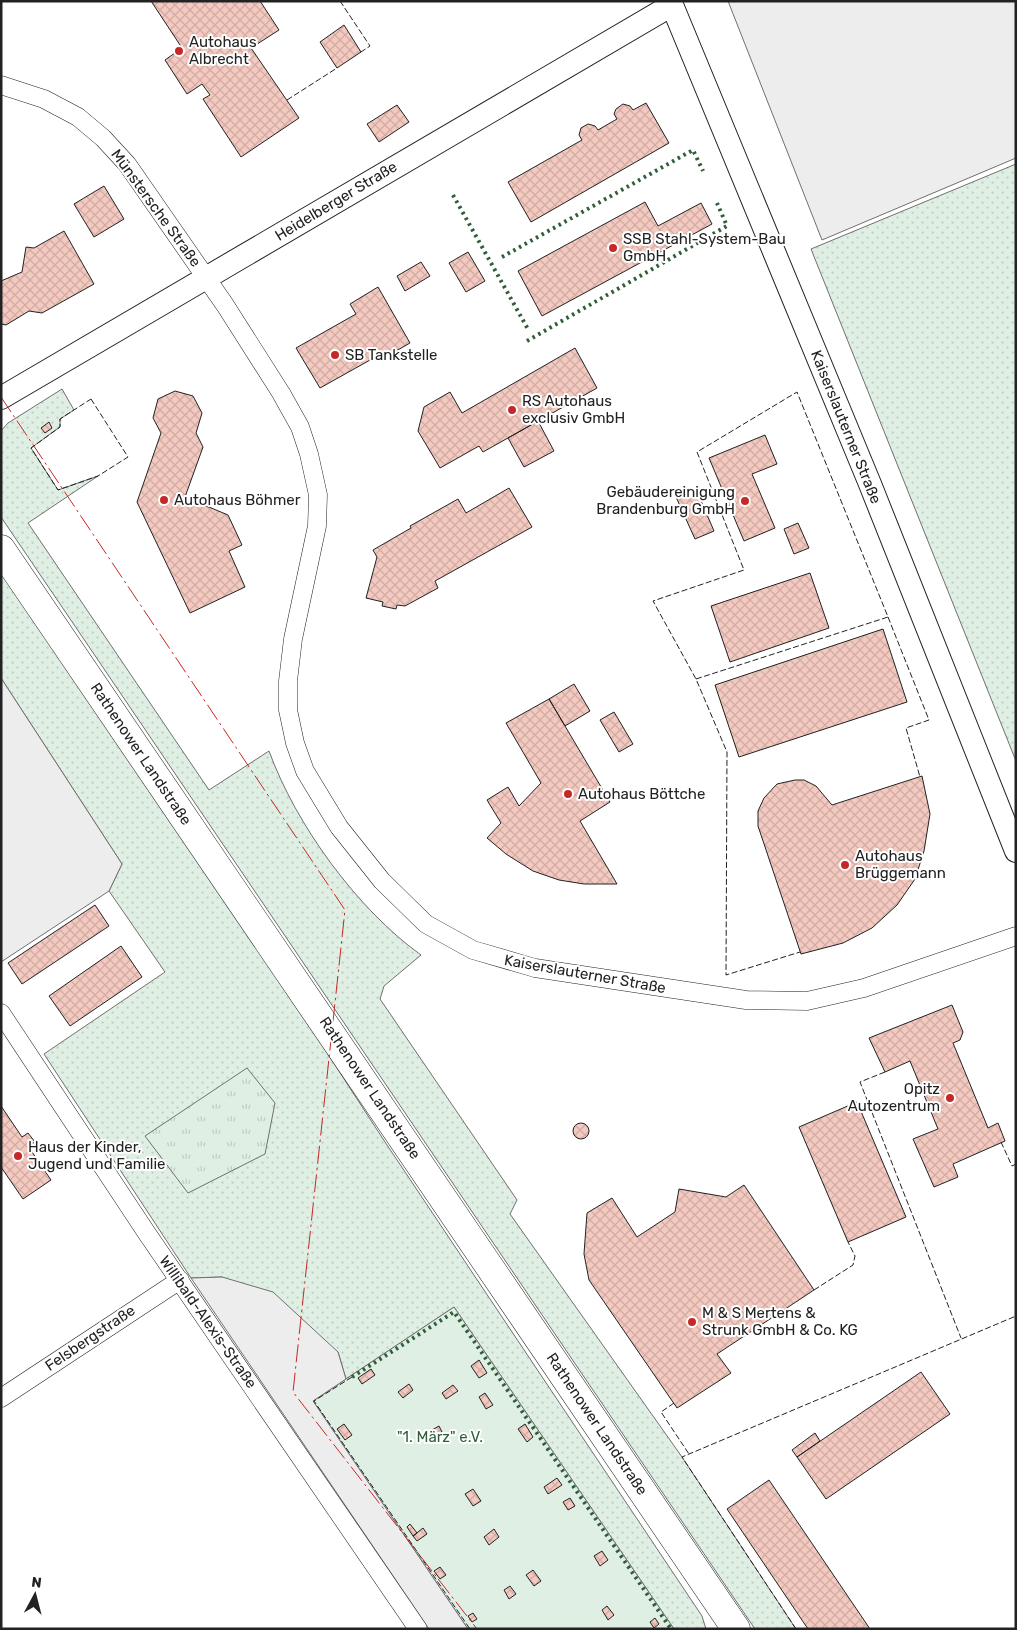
<svg xmlns="http://www.w3.org/2000/svg" width="1017" height="1630" viewBox="0 0 1017 1630" font-family="Rubik,sans-serif">
<style>
.grass{fill:url(#grass-dots);stroke:#6f6f6f}
.park{fill:url(#park-tufts);stroke:#6f6f6f}
.garden{fill:#e0efe3;stroke:#6f6f6f}
.parking{fill:#ededed;stroke:#6f6f6f}
.building{fill:url(#building-cross-hatch);stroke:#222}
.lines{fill:none;stroke-linecap:round;stroke-linejoin:round}
.minor-casing{stroke:#222;stroke-width:19}
.tertiary-casing{stroke:#222;stroke-width:24}
.primary-casing{stroke:#222;stroke-width:29}
.minor{stroke:#fff;stroke-width:18}
.tertiary{stroke:#fff;stroke-width:22}
.primary{stroke:#fff;stroke-width:28}
.hedge{stroke:#2f5e38;stroke-width:4;stroke-dasharray:2.5 4;stroke-linecap:butt}
.fence{stroke:#222;stroke-width:1;stroke-dasharray:6 2.5;stroke-linecap:butt}
.power{stroke:#c62828;stroke-width:1;stroke-dasharray:18 4 2.5 4;stroke-linecap:butt}
.poi-dot{fill:#c62828;stroke:#fff;stroke-width:2}
.labels{text-anchor:middle;dominant-baseline:central;stroke-width:4;stroke-linejoin:round;paint-order:stroke}
.poi-label{font-size:15px;fill:#222;stroke:#fff;text-anchor:start}
.street-label{font-size:15px;fill:#222;stroke:#fff}
.park-label{font-size:15px;fill:#2f5e38;stroke:#fff}
</style>
<defs>
<pattern id="grass-dots" width="8" height="8" patternUnits="userSpaceOnUse" patternTransform="scale(1.25)"><rect width="8" height="8" fill="#e0efe3"/><path d="M2 2h.1M6 6h.1" fill="none" stroke="#c0cdc2" stroke-width="1.8" stroke-linecap="round"/></pattern>
<pattern id="park-tufts" width="24" height="20" patternUnits="userSpaceOnUse" patternTransform="scale(1.25)"><rect width="24" height="20" fill="#e0efe3"/><path d="M3 7l-1-3M5 7V3M7 7l1-3M15 17l-1-3M17 17v-4M19 17l1-3" fill="none" stroke="#c0cdc2"/></pattern>
<pattern id="building-cross-hatch" width="8" height="8" patternUnits="userSpaceOnUse" patternTransform="scale(1.25)"><rect width="8" height="8" fill="#f3c9c0"/><path d="M0 0l8 8M0 8l8-8" fill="none" stroke="#d0aca5"/></pattern>
</defs>
<rect width="100%" height="100%" fill="#fff"/>
<path class="grass" d="M 1016,164 L 1016,761 L 811,249 Z
M 62,389 L 74,410 L 60,419 L 60,427 L 31,448 L 58,490 L 98,476 L 28,523 L 209,790 L 269,751 C 296,825 357,909 421,955 L 384,986 L 380,999 L 517,1200 L 510,1214 L 682,1457 L 796,1629 L 755,1629 L 1,517 L 1,431 L 8,423 Z
M 1,567 L 179,825 L 385,1142 L 702,1616 L 706,1629 L 674,1629 L 454,1307 L 346,1379 L 338,1352 L 222,1277 L 191,1278 L 44,1054 L 165,972 L 109,891 L 122,864 L 1,678 Z"/>
<path class="park" d="M 247,1068 L 275,1103 L 265,1154 L 188,1193 L 145,1136 Z"/>
<path class="garden" d="M 454,1307 L 674,1629 L 468,1629 L 313,1401 Z"/>
<path class="parking" d="M 728,1 L 1016,1 L 1016,158 L 822,240 Z
M 1,678 L 122,864 L 109,891 L 1,962 Z
M 222,1277 L 273,1292 L 338,1352 L 346,1379 L 313,1401 L 468,1629 L 429,1629 L 191,1278 Z"/>
<path class="building" d="M 151,1 L 260,1 L 279,30 L 251,48 L 299,118 L 241,157 L 203,99 L 210,95 L 202,84 L 187,94 L 165,60 L 182,48 Z
M 344,25 L 361,52 L 337,68 L 320,42 Z
M 646,103 L 669,143 L 531,222 L 508,182 L 582,140 L 579,135 L 581,128 L 588,124 L 595,126 L 598,130 L 617,119 L 614,114 L 616,109 L 623,104 L 630,106 L 633,110 Z
M 397,105 L 409,122 L 379,142 L 367,124 Z
M 104,186 L 124,219 L 94,237 L 74,204 Z
M 645,202 L 658,226 L 701,203 L 712,224 L 542,316 L 518,271 Z
M 64,231 L 94,284 L 42,313 L 29,311 L 6,325 L 1,324 L 1,281 L 22,272 L 26,247 L 34,248 Z
M 468,252 L 485,281 L 466,292 L 449,263 Z
M 421,262 L 430,276 L 405,291 L 397,276 Z
M 378,287 L 410,343 L 382,359 L 379,355 L 320,388 L 296,348 L 356,314 L 350,304 Z
M 575,348 L 597,388 L 483,452 L 479,446 L 440,468 L 418,431 L 424,407 L 450,392 L 462,413 Z
M 175,391 L 193,396 L 202,413 L 196,433 L 203,447 L 185,497 L 228,515 L 242,545 L 229,551 L 245,587 L 190,613 L 137,502 L 161,433 L 153,418 L 158,399 Z
M 538,421 L 554,451 L 524,467 L 508,438 Z
M 49,422 L 52,428 L 45,433 L 41,428 Z
M 765,435 L 777,464 L 752,474 L 775,528 L 744,541 L 709,458 Z
M 509,488 L 532,527 L 435,581 L 438,588 L 405,606 L 397,605 L 396,609 L 382,606 L 383,602 L 366,598 L 377,557 L 373,550 L 411,528 L 410,526 L 458,499 L 466,513 Z
M 696,489 L 714,531 L 695,539 L 676,497 Z
M 798,523 L 809,548 L 794,554 L 784,529 Z
M 810,573 L 829,628 L 730,662 L 711,606 Z
M 883,629 L 907,702 L 739,757 L 715,685 Z
M 574,684 L 590,711 L 565,726 L 549,699 Z
M 549,699 L 610,802 L 580,821 L 617,884 L 584,884 L 559,880 L 533,871 L 506,854 L 487,838 L 501,823 L 487,800 L 508,787 L 519,806 L 541,783 L 506,723 Z
M 614,712 L 633,744 L 619,752 L 600,720 Z
M 922,776 L 930,814 L 924,851 L 915,879 L 897,905 L 872,928 L 843,943 L 801,954 L 758,826 L 758,811 L 764,798 L 777,784 L 795,780 L 804,780 L 816,786 L 832,805 Z
M 95,905 L 109,926 L 22,984 L 8,963 Z
M 121,946 L 142,977 L 70,1026 L 49,996 Z
M 952,1005 L 963,1032 L 960,1040 L 953,1043 L 988,1128 L 998,1123 L 1005,1141 L 953,1164 L 958,1177 L 934,1187 L 913,1139 L 938,1129 L 910,1061 L 885,1072 L 869,1038 Z
M 857,1102 L 906,1217 L 848,1242 L 799,1127 Z
M 1,1106 L 22,1137 L 28,1133 L 35,1142 L 28,1146 L 51,1180 L 23,1199 L 1,1167 Z
M573 1131a8 8 0 1 1 16 0a8 8 0 1 1-16 0Z
M 744,1185 L 814,1290 L 717,1354 L 731,1373 L 677,1408 L 589,1280 L 584,1254 L 587,1213 L 612,1198 L 637,1237 L 675,1212 L 679,1189 L 726,1197 Z
M 479,1360 L 487,1373 L 479,1378 L 471,1366 Z
M 371,1369 L 375,1375 L 362,1384 L 358,1378 Z
M 921,1372 L 950,1414 L 826,1499 L 797,1457 Z
M 409,1384 L 413,1390 L 403,1398 L 398,1392 Z
M 453,1385 L 458,1391 L 446,1399 L 442,1393 Z
M 485,1393 L 493,1405 L 486,1409 L 479,1397 Z
M 344,1424 L 352,1435 L 345,1440 L 337,1429 Z
M 525,1424 L 533,1437 L 527,1442 L 518,1429 Z
M 439,1426 L 442,1432 L 428,1440 L 425,1434 Z
M 815,1433 L 820,1441 L 797,1457 L 792,1450 Z
M 557,1478 L 562,1485 L 548,1494 L 544,1487 Z
M 769,1480 L 870,1629 L 808,1629 L 727,1509 Z
M 473,1489 L 481,1501 L 473,1506 L 465,1494 Z
M 570,1498 L 575,1506 L 568,1510 L 563,1502 Z
M 410,1524 L 417,1533 L 413,1536 L 407,1527 Z
M 423,1528 L 427,1534 L 417,1541 L 413,1536 Z
M 494,1529 L 499,1537 L 489,1545 L 484,1537 Z
M 602,1551 L 608,1560 L 600,1566 L 594,1556 Z
M 440,1567 L 446,1575 L 440,1579 L 434,1571 Z
M 533,1570 L 541,1581 L 534,1586 L 526,1575 Z
M 510,1586 L 516,1594 L 509,1599 L 504,1590 Z
M 607,1606 L 614,1615 L 608,1620 L 602,1610 Z
M 473,1613 L 477,1619 L 472,1622 L 468,1616 Z
M 655,1618 L 659,1624 L 654,1628 L 650,1622 Z"/>
<g class="lines">
<g class="minor-casing">
<path id="minor" d="M 1,85 L 44,99 L 78,117 L 103,138 L 127,164 L 225,305 L 281,393 L 300,427 L 309,454 L 318,495 L 317,526 L 293,639 L 288,681 L 288,710 L 295,743 L 305,771 L 339,827 L 382,881 L 426,924 L 473,950 L 535,968 L 746,1000 L 807,1001 L 864,988 L 1016,936
M 1,1013 L 146,1232 L 418,1629
M 1,1398 L 180,1280"/>
</g>
<g class="tertiary-casing">
<path id="tertiary" d="M 1,398 L 672,5 L 870,484 L 1016,851"/>
</g>
<g class="primary-casing">
<path id="primary" d="M 1,549 L 736,1629"/>
</g>
<use href="#minor" class="minor"/>
<use href="#tertiary" class="tertiary"/>
<use href="#primary" class="primary"/>
<path class="hedge" d="M 453,195 L 529,331
M 502,257 L 693,150 L 703,171
M 527,341 L 727,226 L 717,203
M 352,1377 L 454,1312 L 671,1629"/>
<path class="fence" d="M 340,1 L 370,46 L 361,52
M 287,100 L 337,68
M 91,399 L 128,457 L 98,476 L 58,490 L 31,448 L 60,427 L 60,419 Z
M 888,617 L 929,720 L 906,728 L 920,777
M 696,679 L 888,617 L 797,392 L 697,452 L 744,570 L 653,601 L 696,679 L 727,752 L 726,975 L 800,952
M 885,1072 L 860,1082 L 961,1338
M 1001,1142 L 1012,1166 L 1016,1164
M 814,1290 L 853,1265 L 855,1256 L 848,1242
M 352,1377 L 314,1401 L 470,1629
M 674,1403 L 661,1412 L 689,1454
M 796,1629 L 682,1457 L 1016,1316"/>
<path class="power" d="M 1,397 L 345,910 L 293,1392 L 477,1629"/>
</g>
<g class="poi-dot">
<circle cx="179" cy="51" r="5"/>
<circle cx="613" cy="248" r="5"/>
<circle cx="335" cy="355" r="5"/>
<circle cx="512" cy="410" r="5"/>
<circle cx="164" cy="500" r="5"/>
<circle cx="745" cy="501" r="5"/>
<circle cx="568" cy="794" r="5"/>
<circle cx="845" cy="865" r="5"/>
<circle cx="950" cy="1098" r="5"/>
<circle cx="18" cy="1156" r="5"/>
<circle cx="692" cy="1322" r="5"/>
</g>
<g class="labels">
<g class="poi-label">
<text x="189" y="42">Autohaus<tspan x="189" dy="17">Albrecht</tspan></text>
<text x="623" y="239">SSB Stahl-System-Bau<tspan x="623" dy="17">GmbH</tspan></text>
<text x="345" y="355">SB Tankstelle</text>
<text x="522" y="401">RS Autohaus<tspan x="522" dy="17">exclusiv GmbH</tspan></text>
<text x="735" y="492" text-anchor="end">Gebäudereinigung<tspan x="735" dy="17">Brandenburg GmbH</tspan></text>
<text x="174" y="500">Autohaus Böhmer</text>
<text x="578" y="794">Autohaus Böttche</text>
<text x="855" y="856">Autohaus<tspan x="855" dy="17">Brüggemann</tspan></text>
<text x="940" y="1089" text-anchor="end">Opitz<tspan x="940" dy="17">Autozentrum</tspan></text>
<text x="28" y="1147">Haus der Kinder,<tspan x="28" dy="17">Jugend und Familie</tspan></text>
<text x="702" y="1313">M &amp; S Mertens &amp;<tspan x="702" dy="17">Strunk GmbH &amp; Co. KG</tspan></text>
</g>
<g class="street-label">
<text transform="translate(336 201) rotate(-31)">Heidelberger Straße</text>
<text transform="translate(156 208) rotate(54)">Münstersche Straße</text>
<text transform="translate(846 427) rotate(68)">Kaiserslauterner Straße</text>
<text transform="translate(141 754) rotate(56)">Rathenower Landstraße</text>
<text transform="translate(585 974) rotate(10)">Kaiserslauterner Straße</text>
<text transform="translate(370 1088) rotate(56)">Rathenower Landstraße</text>
<text transform="translate(208 1322) rotate(55)">Willibald-Alexis-Straße</text>
<text transform="translate(90 1338) rotate(-34)">Felsbergstraße</text>
<text transform="translate(597 1424) rotate(56)">Rathenower Landstraße</text>
</g>
<g class="park-label">
<text x="440" y="1437">"1. März" e.V.</text>
</g>
</g>
<rect width="1017" height="1630" fill="none" stroke="#222222" stroke-width="5"/>
<g transform="translate(35 1595) rotate(7)" stroke="#ffffff" stroke-width="4" paint-order="stroke">
<path d="M0-4L9 19L0 12L-9 19Z" fill="#222222"/>
<text y="-8" font-size="14" font-weight="bold" text-anchor="middle" fill="#222222">N</text>
</g>
</svg>
